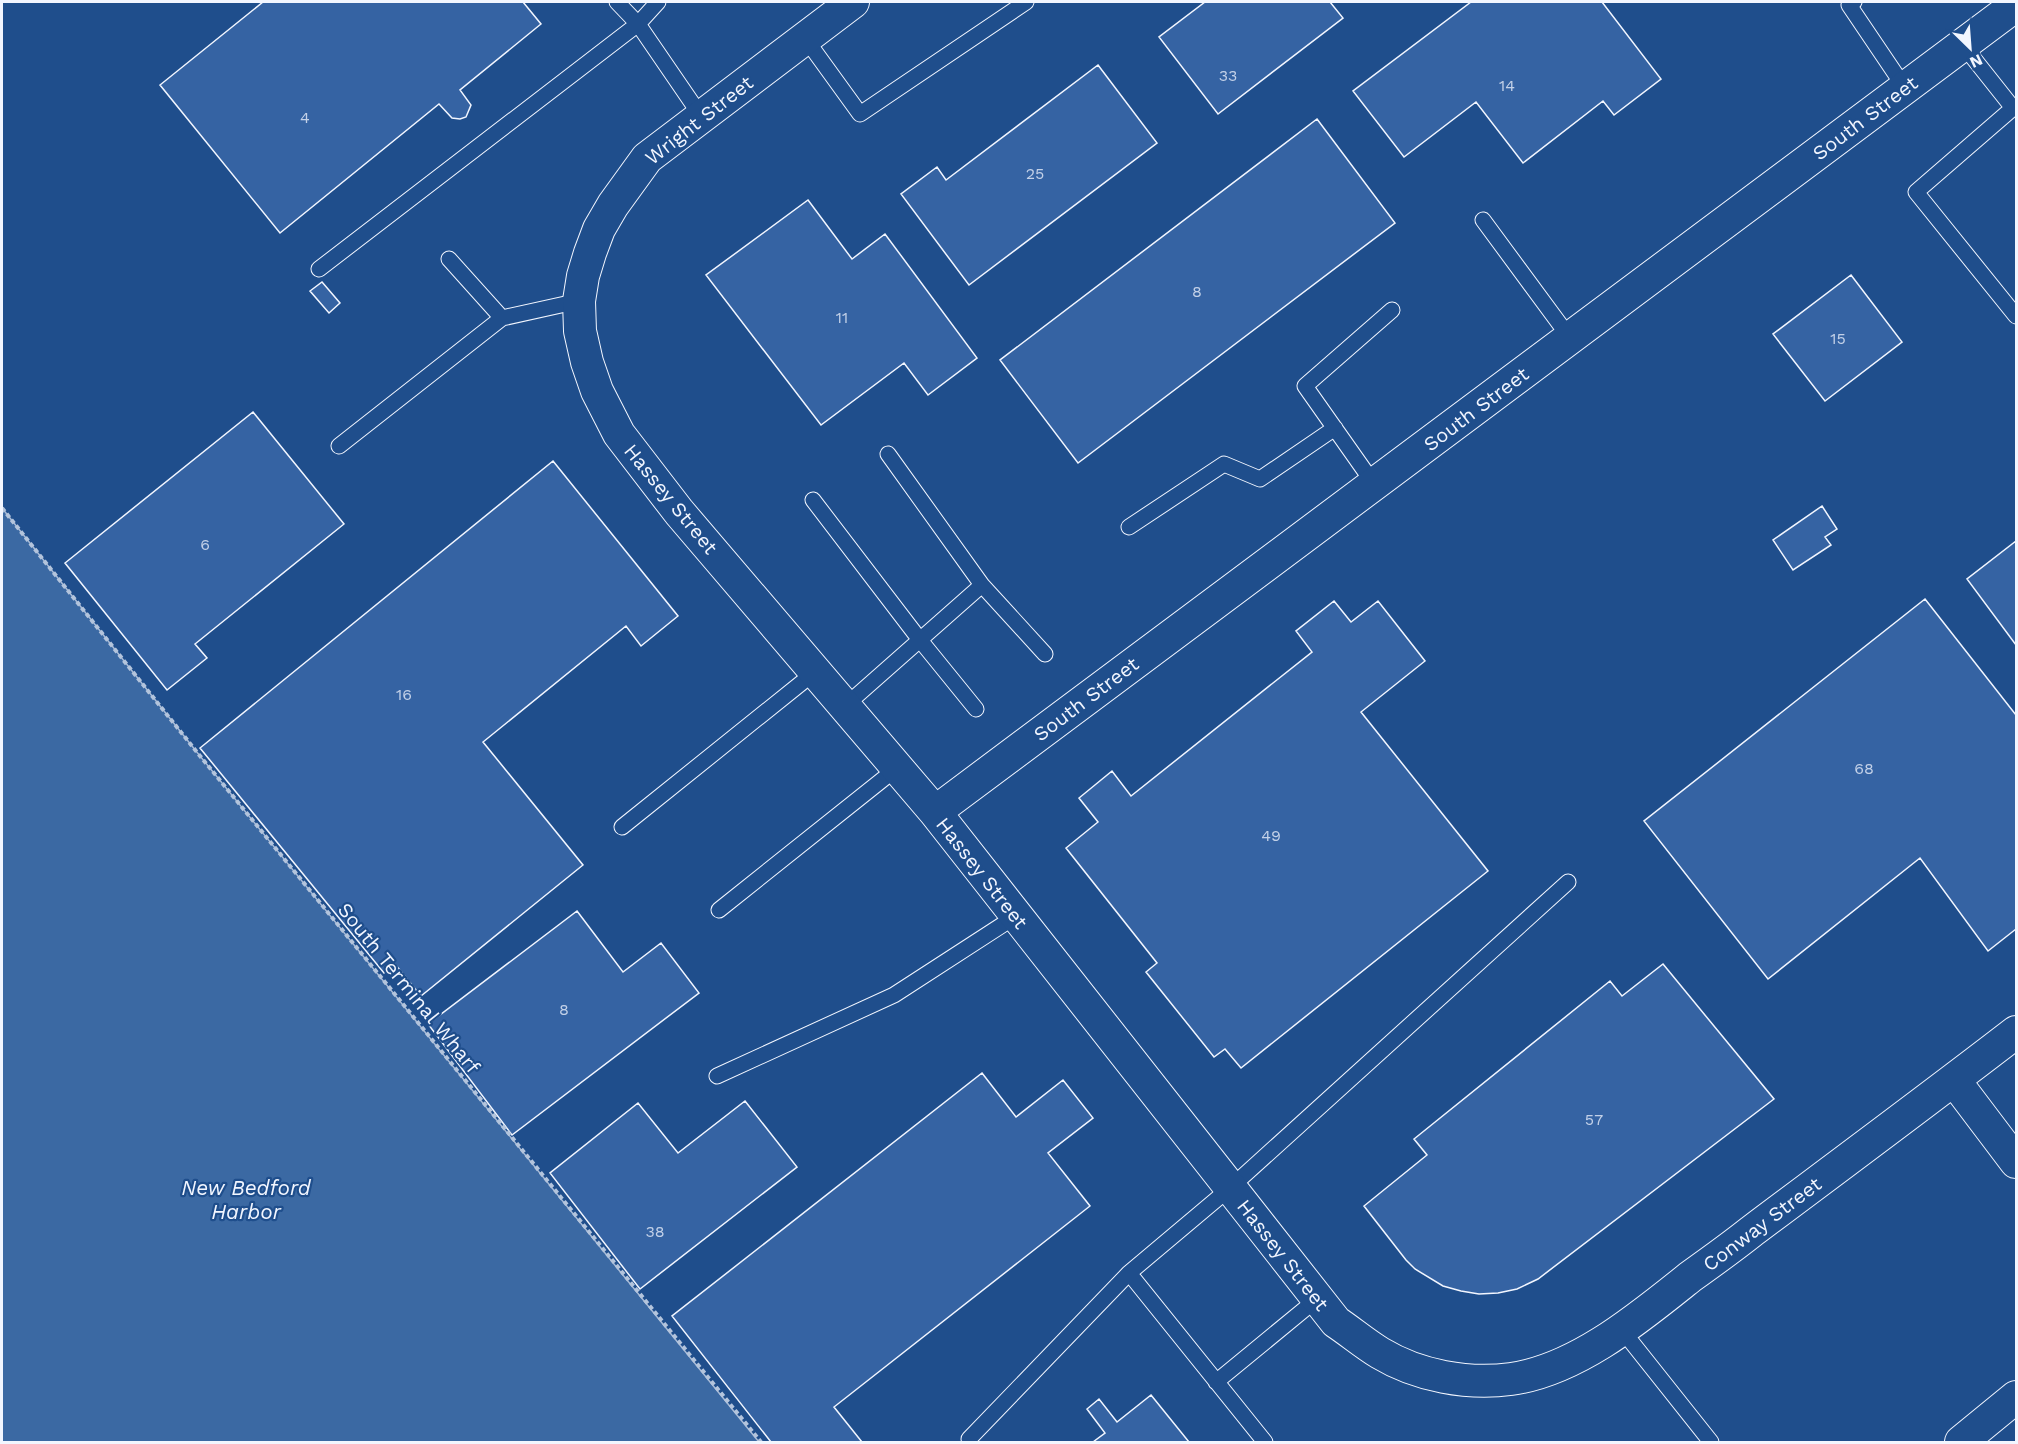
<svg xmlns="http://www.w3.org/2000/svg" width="2018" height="1444" viewBox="0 0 2018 1444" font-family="'Work Sans',sans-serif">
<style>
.water{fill:#3b69a3;stroke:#a8bbd7;stroke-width:1.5}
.building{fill:#3563a3;stroke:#f2f6ff;stroke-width:1.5}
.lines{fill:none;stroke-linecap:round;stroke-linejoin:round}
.lane-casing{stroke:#f2f6ff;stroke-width:17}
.street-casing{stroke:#f2f6ff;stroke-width:34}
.path{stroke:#b3c4dc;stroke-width:4;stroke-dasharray:4.5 3;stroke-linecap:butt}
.lane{stroke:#1f4e8c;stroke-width:15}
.street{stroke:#1f4e8c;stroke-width:32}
.labels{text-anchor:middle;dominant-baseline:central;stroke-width:4.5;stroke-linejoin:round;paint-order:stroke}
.number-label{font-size:16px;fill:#c3d1e8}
.street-label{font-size:20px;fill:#f2f6ff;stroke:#1f4e8c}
.water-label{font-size:21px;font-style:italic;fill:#f2f6ff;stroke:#1f4e8c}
</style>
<rect width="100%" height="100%" fill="#1f4e8c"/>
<path class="water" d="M 2,508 L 196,751 L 759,1442 L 2,1442 Z"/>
<path class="building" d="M 263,2 L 523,2 L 541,24 L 460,90 L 471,105 L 466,117 L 460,119 L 452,118 L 439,104 L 280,233 L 160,85 Z
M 1205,2 L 1330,2 L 1343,18 L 1218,114 L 1159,37 Z
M 1471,2 L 1602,2 L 1661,79 L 1614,115 L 1603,101 L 1523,163 L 1476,102 L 1404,157 L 1353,91 Z
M 1098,65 L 1157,143 L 969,285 L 901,194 L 937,167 L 946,180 Z
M 1317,119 L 1395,223 L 1078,463 L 1000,360 Z
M 808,200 L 852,259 L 885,234 L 977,358 L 928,395 L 904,363 L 821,425 L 706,275 Z
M 1851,275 L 1902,342 L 1825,401 L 1773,334 Z
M 322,282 L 340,303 L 329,313 L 310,291 Z
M 253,412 L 344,524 L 195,644 L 207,658 L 167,690 L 65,563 Z
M 553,461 L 678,616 L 641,646 L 626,626 L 483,742 L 583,865 L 421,996 L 395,964 L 384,973 L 200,748 Z
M 1822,506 L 1837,529 L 1825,537 L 1831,545 L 1793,570 L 1773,540 Z
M 2016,541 L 2016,645 L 1967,579 Z
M 1925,599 L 2016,715 L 2016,929 L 1988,951 L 1920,858 L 1768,979 L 1644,821 Z
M 1334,601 L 1351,622 L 1378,601 L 1425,661 L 1361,712 L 1488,871 L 1241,1068 L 1225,1049 L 1214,1057 L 1146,972 L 1157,963 L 1066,848 L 1098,822 L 1079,798 L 1112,771 L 1131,796 L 1312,652 L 1296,631 Z
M 577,911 L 623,972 L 661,943 L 699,993 L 512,1135 L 428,1024 Z
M 1663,964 L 1774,1099 L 1538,1279 L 1517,1289 L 1498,1293 L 1479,1294 L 1461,1291 L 1443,1286 L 1415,1269 L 1406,1260 L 1364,1206 L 1427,1155 L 1414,1139 L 1610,981 L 1622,996 Z
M 982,1073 L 1016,1117 L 1063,1080 L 1093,1118 L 1048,1153 L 1090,1206 L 834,1407 L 862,1442 L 771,1442 L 672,1316 Z
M 745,1101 L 797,1167 L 640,1289 L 550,1173 L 638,1103 L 678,1153 Z
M 1151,1395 L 1189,1442 L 1093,1442 L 1105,1433 L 1087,1409 L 1099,1399 L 1117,1422 Z"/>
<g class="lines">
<g class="lane-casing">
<path id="lane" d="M 658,2 L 638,24 L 701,116
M 1854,2 L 1849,5 L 1905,88
M 805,38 L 860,114 L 1026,2
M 1963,45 L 2013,108 L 1916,192 L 2016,316
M 1483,220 L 1570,338
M 449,259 L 502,318 L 579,301
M 319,269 L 638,24 L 617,2
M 339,446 L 502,318
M 888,454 L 982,585
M 1374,484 L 1305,386 L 1392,310
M 813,500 L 920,640 L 976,709
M 1129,527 L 1224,464 L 1260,479 L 1335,428
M 845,706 L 982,585 L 1045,654
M 622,827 L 815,672
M 719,910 L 897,768
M 717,1076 L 894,995 L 1016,916
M 1129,1273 L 1265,1442
M 1622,1330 L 1711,1442
M 1216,1382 L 1317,1299
M 969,1439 L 1129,1273 L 1230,1188 L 1568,882"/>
</g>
<g class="street-casing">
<path id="street" d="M 853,2 L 647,158 L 613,205 L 599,229 L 590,253 L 583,276 L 579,301 L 580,331 L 587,362 L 597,391 L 619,434 L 679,512 L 935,812 L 1336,1322 C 1351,1332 1365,1344 1380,1353 C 1418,1376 1468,1385 1511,1379 C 1577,1370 1640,1317 1690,1277 C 1711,1262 1732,1247 1752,1231 C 1840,1165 1929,1099 2016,1032
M 935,812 L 2016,5
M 1954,1080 L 2016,1162
M 1961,1442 L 2016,1397"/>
</g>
<path class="path" d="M 2,508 L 196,751 L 761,1442"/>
<use href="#lane" class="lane"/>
<use href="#street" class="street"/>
</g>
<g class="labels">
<g class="number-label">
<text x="1228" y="75">33</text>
<text x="1507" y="85">14</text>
<text x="305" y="117">4</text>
<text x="1035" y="173">25</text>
<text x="1197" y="291">8</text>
<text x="842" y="317">11</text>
<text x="1838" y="338">15</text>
<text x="205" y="544">6</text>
<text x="404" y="694">16</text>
<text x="1864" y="768">68</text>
<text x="1271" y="835">49</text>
<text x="564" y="1009">8</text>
<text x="1594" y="1119">57</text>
<text x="655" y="1231">38</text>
</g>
<g class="street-label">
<text transform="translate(1865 118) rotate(-37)">South Street</text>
<text transform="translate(699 120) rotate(-38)">Wright Street</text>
<text transform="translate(1476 409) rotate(-37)">South Street</text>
<text transform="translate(671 499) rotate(51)">Hassey Street</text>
<text transform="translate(1086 699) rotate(-37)">South Street</text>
<text transform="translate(982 873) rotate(52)">Hassey Street</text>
<text transform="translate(409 988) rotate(51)">South Terminal Wharf</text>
<text transform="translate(1762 1224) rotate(-37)">Conway Street</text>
<text transform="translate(1283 1255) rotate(52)">Hassey Street</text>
</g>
<g class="water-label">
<text x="246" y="1187">New Bedford<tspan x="246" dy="24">Harbor</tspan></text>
</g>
</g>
<rect width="2018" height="1444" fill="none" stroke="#f2f6ff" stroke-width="6"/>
<g transform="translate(1970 48) rotate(155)" stroke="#1f4e8c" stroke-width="4.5" paint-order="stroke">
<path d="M0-4.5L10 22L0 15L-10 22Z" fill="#f2f6ff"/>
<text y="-9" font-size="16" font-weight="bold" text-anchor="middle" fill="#f2f6ff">N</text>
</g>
</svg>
